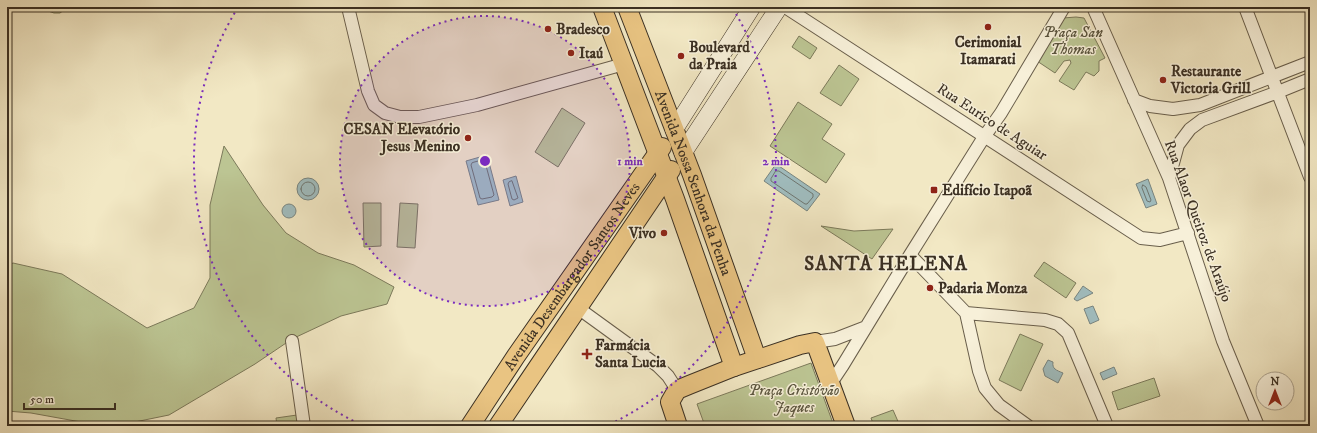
<svg xmlns="http://www.w3.org/2000/svg" width="1317" height="433" viewBox="0 0 1317 433" font-family="'IM FELL DW Pica',serif">
<style>
.green{fill:#bcc593;stroke:#7c7a5b}
.water{fill:#a0bdbf;stroke:#788581}
.lines{fill:none;stroke-linecap:round;stroke-linejoin:round}
.shore{stroke:#6e7671;stroke-width:1}
.street-casing{stroke:#695e4b;stroke-width:14}
.secondary-casing{stroke:#3b3023;stroke-width:18}
.primary-casing{stroke:#3b3023;stroke-width:20}
.street{stroke:#f7f0d9;stroke-width:12}
.secondary{stroke:#f7f0d9;stroke-width:17}
.primary{stroke:#e9c482;stroke-width:18}
.ring{fill:none;stroke:#7b2cbf;stroke-width:2;stroke-dasharray:2 4}
.poi-dot{fill:#8f2418;stroke:#f7f0d9;stroke-width:1.5}
.labels{text-anchor:middle;dominant-baseline:central;stroke-width:3;stroke-linejoin:round;paint-order:stroke}
.poi-label{font-size:15px;font-weight:bold;fill:#3b3023;stroke:#f7f0d9;text-anchor:start}
.park-label{font-size:15px;font-style:italic;fill:#5b553f;stroke:#f7f0d9}
.street-label{font-size:15px;fill:#3b3023;stroke:#f7f0d9}
.district-label{font-size:19px;font-weight:bold;letter-spacing:1px;fill:#3b3023;stroke:#f7f0d9}
.centre{fill:#7b2cbf;stroke:#f7f0d9;stroke-width:2}
.ring-label{font-size:12px;text-anchor:middle;font-weight:bold;fill:#7b2cbf;stroke:#f7f0d9;stroke-width:3;stroke-linejoin:round;paint-order:stroke}
</style>
<rect width="100%" height="100%" fill="#f2e8c4"/>
<filter id="stains"><feTurbulence type="fractalNoise" baseFrequency=".005" numOctaves="4"/><feColorMatrix values="0 0 0 0 .2 0 0 0 0 .09 0 0 0 0 .02 0 0 0 .5 -.17"/></filter>
<radialGradient id="worn" r=".72"><stop offset=".6" stop-color="#630" stop-opacity="0"/><stop offset="1" stop-color="#630" stop-opacity=".3"/></radialGradient>
<path class="green" d="M 36,7 L 68,7 L 60,13 L 54,13 Z
M 1076,17 L 1084,18 L 1105,58 L 1099,61 L 1099,71 L 1094,76 L 1086,72 L 1074,90 L 1059,81 L 1071,63 L 1070,60 L 1064,61 L 1055,73 L 1037,61 L 1063,18 Z
M 799,36 L 817,48 L 810,59 L 792,47 Z
M 839,65 L 859,79 L 841,106 L 820,93 Z
M 798,102 L 832,124 L 822,139 L 845,154 L 826,183 L 770,146 Z
M 562,108 L 585,123 L 558,167 L 535,152 Z
M 224,146 L 263,205 L 286,233 L 318,253 L 354,265 L 394,287 L 387,304 L 341,316 L 292,339 L 255,364 L 169,415 L 120,425 L 92,424 L 31,413 L 7,411 L 7,266 L 13,263 L 62,274 L 147,328 L 194,308 L 210,278 L 210,205 Z
M 363,203 L 381,203 L 381,246 L 364,247 Z
M 400,203 L 418,204 L 415,248 L 397,247 Z
M 821,226 L 854,231 L 893,229 L 872,259 Z
M 1044,262 L 1076,283 L 1066,298 L 1034,276 Z
M 1020,334 L 1043,344 L 1021,391 L 999,380 Z
M 811,363 L 834,426 L 705,426 L 697,404 Z
M 1154,378 L 1160,396 L 1118,410 L 1112,392 Z
M 893,410 L 900,426 L 874,426 L 871,418 Z
M 297,415 L 298,426 L 277,426 L 276,418 Z"/>
<path class="water" d="M 487,155 L 499,200 L 478,205 L 466,161 Z
M 776,164 L 820,194 L 807,211 L 764,181 Z
M 516,176 L 523,202 L 510,206 L 503,180 Z
M297 189a11 11 0 1 1 22 0a11 11 0 1 1-22 0Z
M 1148,179 L 1157,204 L 1146,208 L 1136,184 Z
M282 211a7 7 0 1 1 14 0a7 7 0 1 1-14 0Z
M 1083,286 L 1093,293 L 1077,301 L 1074,299 Z
M 1093,306 L 1099,320 L 1090,324 L 1084,309 Z
M 1048,360 L 1053,362 C 1052,369 1056,370 1063,373 L 1058,383 L 1045,376 L 1043,369 Z
M 1114,367 L 1117,374 L 1103,380 L 1100,373 Z"/>
<g class="lines">
<path class="shore" d="M 483,160 L 485,162 L 494,195 L 492,197 L 482,199 L 480,198 L 471,165 L 472,163 Z
M 776,171 L 779,171 L 813,194 L 813,197 L 807,204 L 805,204 L 771,181 L 771,179 Z
M 512,181 L 518,198 L 514,200 L 512,199 L 508,184 L 509,182 Z
M301 189a7 7 0 1 1 14 0a7 7 0 1 1-14 0Z
M 1143,185 L 1146,187 L 1151,200 L 1150,202 L 1147,201 L 1142,188 Z"/>
<g class="street-casing">
<path id="street" d="M 348,7 L 368,91 L 374,105 L 385,113 L 400,117 L 419,117 L 477,105 L 624,64
M 785,7 L 1141,238 L 1160,240 L 1188,233
M 1093,7 L 1169,178 L 1223,341 L 1258,426
M 1245,7 L 1310,177
M 1134,100 L 1150,106 L 1173,109 L 1200,105 L 1310,62
M 1169,178 L 1178,145 L 1190,129 L 1202,120 L 1278,92 L 1310,79
M 910,255 L 966,313 L 979,371 L 985,388 L 999,405 L 1028,426
M 578,308 L 658,366 L 668,376 L 677,390
M 966,313 L 1045,320 L 1058,324 L 1068,333 L 1107,426
M 292,341 L 304,426
M 815,342 L 835,339 L 866,327
M 831,383 L 843,365 L 910,255 L 984,137 L 1001,113 L 1064,7"/>
</g>
<g class="secondary-casing">
<path id="secondary" d="M 674,130 L 752,7
M 683,153 L 779,7"/>
</g>
<g class="primary-casing">
<g id="primary">
<path d="M 602,7 L 675,199 L 734,367"/>
<path id="s1" d="M 627,7 L 692,175 L 757,359"/>
<path id="s2" d="M 470,426 L 516,356 L 662,147"/>
<path d="M 498,426 L 671,170"/>
<path d="M 678,426 L 670,402 L 677,390 L 689,385 L 734,367 L 800,345 L 815,342 L 846,426"/>
</g>
</g>
<use href="#street" class="street"/>
<use href="#secondary" class="secondary"/>
<use href="#primary" class="primary"/>
</g>
<circle cx="485" cy="161" r="145" fill="#7b2cbf" fill-opacity=".12"/>
<g class="ring">
<circle cx="485" cy="161" r="145"/>
<path d="M364 426A291 291 0 0 1 237 9M733 9A291 291 0 0 1 606 426"/>
</g>
<g class="poi-dot">
<circle cx="988" cy="27" r="4"/>
<circle cx="548" cy="29" r="4"/>
<circle cx="571" cy="53" r="4"/>
<circle cx="681" cy="56" r="4"/>
<circle cx="1163" cy="80" r="4"/>
<circle cx="468" cy="138" r="4"/>
<rect x="930" y="186" width="8" height="8" rx="2"/>
<circle cx="664" cy="233" r="4"/>
<circle cx="930" cy="288" r="4"/>
<path d="M585 348h4v4h4v4h-4v4h-4v-4h-4v-4h4z"/>
</g>
<g class="labels">
<g class="poi-label">
<text x="556" y="29">Bradesco</text>
<text x="988" y="42" text-anchor="middle">Cerimonial<tspan x="988" dy="17">Itamarati</tspan></text>
<text x="689" y="47">Boulevard<tspan x="689" dy="17">da Praia</tspan></text>
<text x="579" y="53">Itaú</text>
<text x="1171" y="71">Restaurante<tspan x="1171" dy="17">Victoria Grill</tspan></text>
<text x="460" y="129" text-anchor="end">CESAN Elevatório<tspan x="460" dy="17">Jesus Menino</tspan></text>
<text x="942" y="190">Edifício Itapoã</text>
<text x="656" y="233" text-anchor="end">Vivo</text>
<text x="938" y="288">Padaria Monza</text>
<text x="595" y="345">Farmácia<tspan x="595" dy="17">Santa Lucia</tspan></text>
</g>
<g class="park-label">
<text x="1073" y="32">Praça San<tspan x="1073" dy="17">Thomas</tspan></text>
<text x="794" y="390">Praça Cristóvão<tspan x="794" dy="17">Jaques</tspan></text>
</g>
<g class="street-label">
<text transform="translate(992 122) rotate(33)">Rua Eurico de Aguiar</text>
<text stroke="none"><textPath href="#s1" startOffset="188">Avenida Nossa Senhora da Penha</textPath></text>
<text transform="translate(1198 221) rotate(70)">Rua Alaor Queiroz de Araújo</text>
<text stroke="none"><textPath href="#s2" startOffset="181">Avenida Desembargador Santos Neves</textPath></text>
</g>
<g class="district-label">
<text x="886" y="264">SANTA HELENA</text>
</g>
</g>
<circle cx="485" cy="161" r="6" class="centre"/>
<g class="ring-label">
<text x="630" y="165">1 min</text>
<text x="776" y="165">2 min</text>
</g>
<rect width="1317" height="433" fill="none" stroke="#f2e8c4" stroke-width="24"/>
<rect x="8" y="8" width="1301" height="417" fill="none" stroke="#3b3023" stroke-width="2"/>
<rect x="12" y="12" width="1293" height="409" fill="none" stroke="#3b3023"/>
<g transform="translate(1275 391)"><circle r="19" fill="#f7f0d9" stroke="#aca390"/>
<path d="M0-3L7 15L0 10L-7 15Z" fill="#8f2418"/>
<text y="-6" font-size="11" font-weight="bold" text-anchor="middle" fill="#3b3023">N</text>
</g>
<path d="M24 403v6h91v-6" fill="none" stroke="#3b3023" stroke-width="2"/>
<text x="30" y="403" font-size="12" fill="#3b3023" stroke="#f7f0d9" stroke-width="3" paint-order="stroke">50 m</text>
<rect width="100%" height="100%" filter="url(#stains)"/>
<rect width="100%" height="100%" fill="url(#worn)"/>
</svg>
